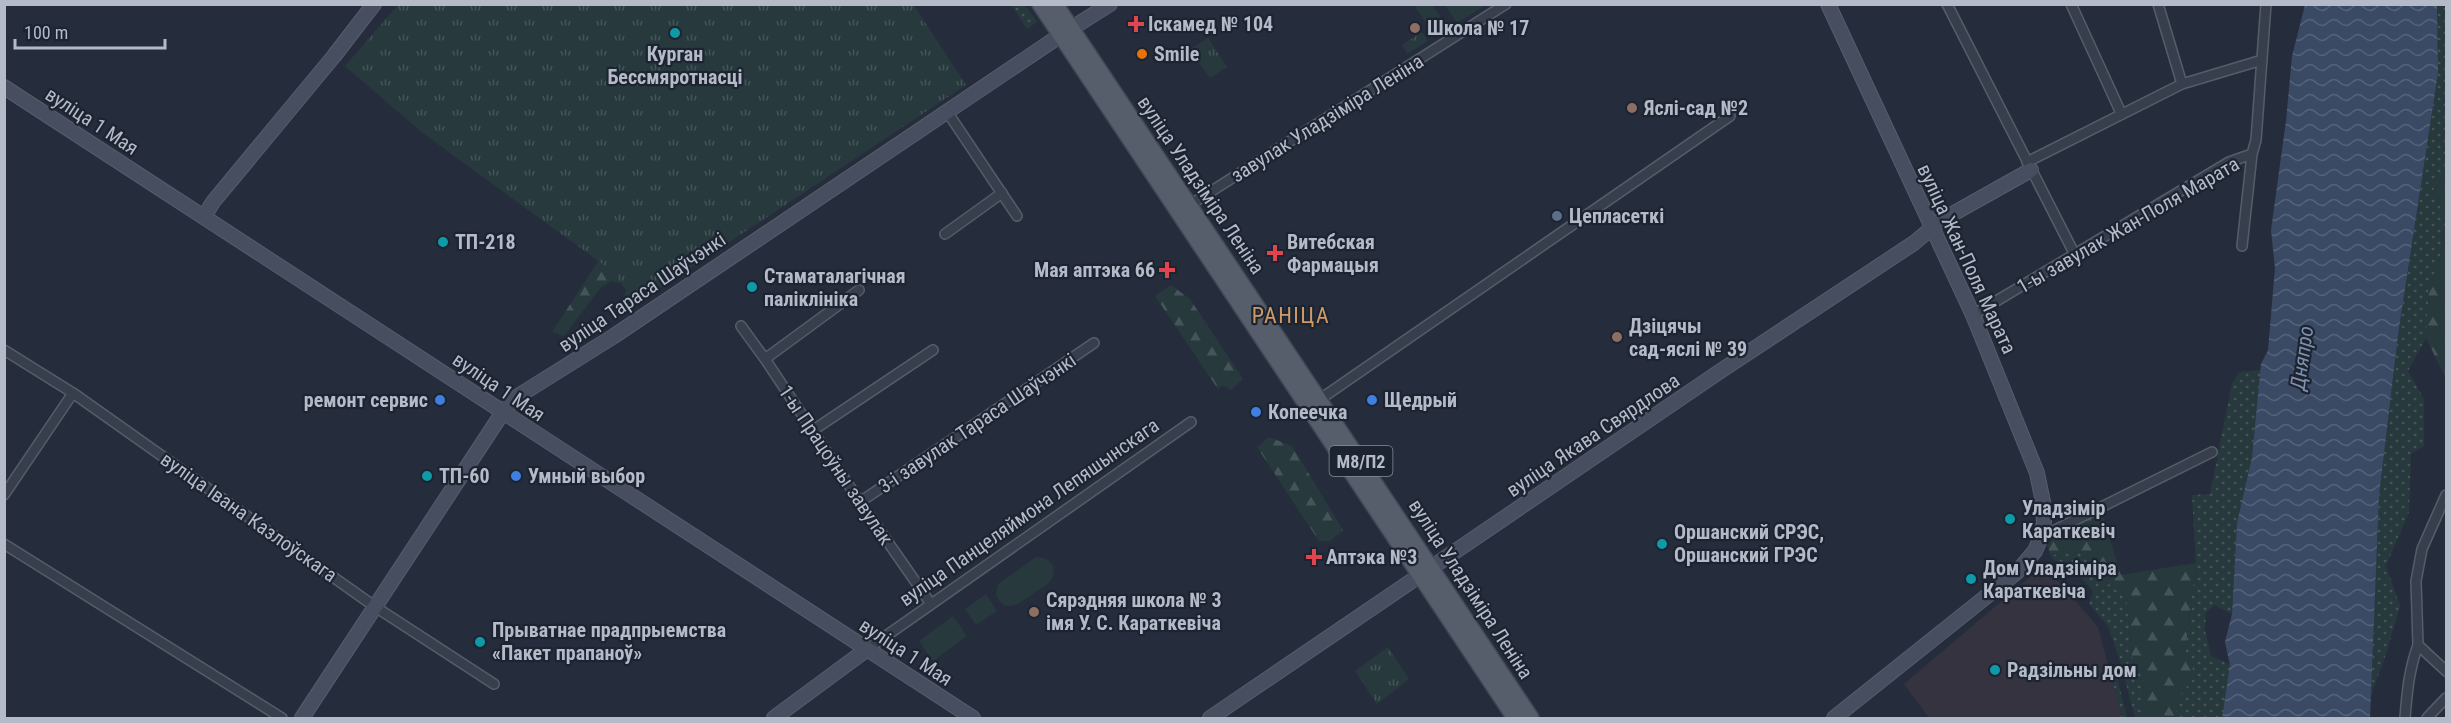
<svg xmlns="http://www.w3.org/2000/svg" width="2451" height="723" viewBox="0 0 2451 723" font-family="'Roboto Condensed',sans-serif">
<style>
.medical{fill:#353340}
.grass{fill:url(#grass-dots)}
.forest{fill:url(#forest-firs)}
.park{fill:url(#park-tufts)}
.pitch{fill:#27393d}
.water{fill:url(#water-waves)}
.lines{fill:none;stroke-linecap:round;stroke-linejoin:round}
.street-casing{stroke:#565d6a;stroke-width:12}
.secondary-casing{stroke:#565d6a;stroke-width:16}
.primary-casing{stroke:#414855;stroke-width:18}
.street{stroke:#383f4c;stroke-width:9}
.secondary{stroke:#474e5f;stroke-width:14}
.primary{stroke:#565e6c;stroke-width:15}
.health-dot{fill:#e0444e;stroke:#1d2431;stroke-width:2}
.education-dot{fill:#8d6e63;stroke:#1d2431;stroke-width:2}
.culture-dot{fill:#0f9aa8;stroke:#1d2431;stroke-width:2}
.food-dot{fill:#e8710a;stroke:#1d2431;stroke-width:2}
.service-dot{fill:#5c6f8a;stroke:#1d2431;stroke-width:2}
.shop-dot{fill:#3f7fe0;stroke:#1d2431;stroke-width:2}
.labels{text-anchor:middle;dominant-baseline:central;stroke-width:4.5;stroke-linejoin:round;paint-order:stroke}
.shield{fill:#1d2431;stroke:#878d9a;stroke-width:1.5}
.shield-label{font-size:18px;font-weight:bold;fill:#b4bac7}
.poi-label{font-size:20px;font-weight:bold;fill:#b4bac7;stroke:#1d2431;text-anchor:start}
.street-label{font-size:20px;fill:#b4bac7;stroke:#1d2431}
.water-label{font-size:21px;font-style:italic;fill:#7d8fad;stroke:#1d2431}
.quarter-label{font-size:22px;letter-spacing:1.5px;fill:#cf9a67;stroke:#1d2431}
</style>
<defs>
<pattern id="grass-dots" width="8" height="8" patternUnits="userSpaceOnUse" patternTransform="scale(1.5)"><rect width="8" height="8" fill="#27393d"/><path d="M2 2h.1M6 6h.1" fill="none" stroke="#445458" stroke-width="1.8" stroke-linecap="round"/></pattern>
<pattern id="forest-firs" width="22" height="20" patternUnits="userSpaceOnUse" patternTransform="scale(1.5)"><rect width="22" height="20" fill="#27393d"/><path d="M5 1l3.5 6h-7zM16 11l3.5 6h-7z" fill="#445458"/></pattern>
<pattern id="park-tufts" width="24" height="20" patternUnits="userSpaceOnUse" patternTransform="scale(1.5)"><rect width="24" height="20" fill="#27393d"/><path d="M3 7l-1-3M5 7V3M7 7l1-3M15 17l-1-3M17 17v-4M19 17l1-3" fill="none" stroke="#445458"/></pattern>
<pattern id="water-waves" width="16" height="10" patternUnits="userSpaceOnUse" patternTransform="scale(1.5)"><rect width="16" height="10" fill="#3b4a64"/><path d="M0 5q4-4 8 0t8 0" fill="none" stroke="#556279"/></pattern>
</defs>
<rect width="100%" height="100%" fill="#252d3c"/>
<path class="medical" d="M 2044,565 L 2098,627 L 2122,717 L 2116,718 L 1929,718 L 1904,684 Z"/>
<path class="grass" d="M 1014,5 L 1025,5 L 1037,22 L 1027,29 L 1012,6 Z
M 2437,5 L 2446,5 L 2446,171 L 2432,192 L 2446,217 L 2439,264 L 2429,288 L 2426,338 L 2408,371 L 2424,399 L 2424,446 L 2411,454 L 2409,512 L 2386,566 L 2400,606 L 2386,654 L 2371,696 L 2379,496 L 2398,335 L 2438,73 Z
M 2261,370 L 2252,457 L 2237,523 L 2232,614 L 2214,605 L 2206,613 L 2205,630 L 2211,656 L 2231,665 L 2222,718 L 2174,718 L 2180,695 L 2193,679 L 2193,670 L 2185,653 L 2196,563 L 2192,495 L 2210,494 L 2232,384 L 2239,372 Z
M 2085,552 L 2107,583 L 2126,595 L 2132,656 L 2145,677 L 2141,711 L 2142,718 L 2135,718 L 2120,661 L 2108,626 L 2089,604 L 2093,591 L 2068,562 L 2059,565 L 2050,555 Z
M 2109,669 L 2115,669 L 2127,718 L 2118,718 L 2122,716 Z"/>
<path class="forest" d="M 2446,171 L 2446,379 L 2426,338 L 2429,288 L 2439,264 L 2446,217 L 2432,192 Z
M 601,257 L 641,295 L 632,307 L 619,306 L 629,286 L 612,281 L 601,287 L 564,336 L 552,332 Z
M 1171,285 L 1190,299 L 1243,379 L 1231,390 L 1222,385 L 1218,389 L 1155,296 Z
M 1269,437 L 1292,446 L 1343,530 L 1330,541 L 1319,541 L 1257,447 Z
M 2100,513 L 2103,517 L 2121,575 L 2196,563 L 2185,652 L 2193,670 L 2193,679 L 2180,695 L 2174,718 L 2142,718 L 2141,711 L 2145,677 L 2132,656 L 2126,595 L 2107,583 L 2085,552 L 2050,555 L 2047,545 L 2055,536 Z"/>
<path class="park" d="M 913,4 L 966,85 L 636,304 L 612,271 L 424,134 L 345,66 L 398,5 Z
M 1422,32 L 1428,41 L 1407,54 L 1402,45 Z
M 1208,38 L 1227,67 L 1210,78 L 1190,49 Z
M 1388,647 L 1409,679 L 1377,704 L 1355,671 Z"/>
<path class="pitch" d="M 1414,5 L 1432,5 L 1446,25 L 1433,34 Z
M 1445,5 L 1486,5 L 1457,23 Z
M 1036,557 C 1048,556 1058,566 1052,578 C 1049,585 1040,589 1034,593 C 1022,602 1005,616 996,595 L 998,584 Z
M 986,594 L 997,611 L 976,625 L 965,609 Z
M 953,616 L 967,636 L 933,661 L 919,641 Z"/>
<path class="water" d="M 2305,5 L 2437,5 L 2438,73 L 2398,335 L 2379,496 L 2370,718 L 2222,718 L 2230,665 L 2225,642 L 2232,614 L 2237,523 L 2252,457 L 2261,364 L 2268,350 L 2275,268 L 2271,230 L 2286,121 L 2292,56 Z"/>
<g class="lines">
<g class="street-casing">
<path id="street" d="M 1947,4 L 2075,255
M 2071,4 L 2121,113
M 2158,4 L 2182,84
M 948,113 L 1017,216
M 2027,162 L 2182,84 L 2262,60
M 1185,208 L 1506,4
M 945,234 L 1002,193
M 2242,246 L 2252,154 L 2256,140 L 2266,4
M 1973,315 L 2229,162 L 2252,154
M 741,326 L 765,359 L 860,502 L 931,604
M 4,350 L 73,393 L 374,606 L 494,684
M 765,359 L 859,290
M 1319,400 L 1730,116
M 812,431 L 933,350
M 4,495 L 73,393
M 2446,495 L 2422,549 L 2416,581 L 2418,645 L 2446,671
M 860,502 L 1094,343
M 2041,537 L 2212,452
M 4,544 L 282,718
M 866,650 L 1191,422
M 2405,718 C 2407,692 2409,670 2418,645
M 2427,718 L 2446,698"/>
</g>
<g class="secondary-casing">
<path id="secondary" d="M 1828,4 L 1973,315 L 2037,473 L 2043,502 L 2044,522 L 2041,537 L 2035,551 L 2017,572 L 1834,718
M 4,87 L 973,718
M 204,217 L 213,202 L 334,56 L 374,4
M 302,718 L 503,412 L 515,398 L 614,336 L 1061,35 L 1110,4
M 774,718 L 866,650
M 1210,718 L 1722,370 L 1914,243 L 1940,221 L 2031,170"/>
</g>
<g class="primary-casing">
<path id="primary" d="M 1040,4 L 1515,718
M 1055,4 L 1531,718"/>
</g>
<use href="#street" class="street"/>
<use href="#secondary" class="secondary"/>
<use href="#primary" class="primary"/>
</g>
<g class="health-dot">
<path d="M1133 15h6v6h6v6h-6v6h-6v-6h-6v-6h6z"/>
<path d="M1272 244h6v6h6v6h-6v6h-6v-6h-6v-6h6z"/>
<path d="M1164 261h6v6h6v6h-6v6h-6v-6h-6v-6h6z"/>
<path d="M1311 548h6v6h6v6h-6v6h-6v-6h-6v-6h6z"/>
</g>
<g class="education-dot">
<circle cx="1415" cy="28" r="6"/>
<circle cx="1632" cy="108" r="6"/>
<circle cx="1617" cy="337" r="6"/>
<circle cx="1034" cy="612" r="6"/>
</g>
<g class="culture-dot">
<circle cx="675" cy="33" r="6"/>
<circle cx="443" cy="242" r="6"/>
<circle cx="752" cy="287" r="6"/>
<circle cx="427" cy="476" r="6"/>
<circle cx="2010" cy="519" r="6"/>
<circle cx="1662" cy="544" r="6"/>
<circle cx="1971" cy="579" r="6"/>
<circle cx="480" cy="642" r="6"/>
<circle cx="1995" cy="670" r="6"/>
</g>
<circle class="food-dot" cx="1142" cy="54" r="6"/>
<circle class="service-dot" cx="1557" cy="216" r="6"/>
<g class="shop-dot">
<circle cx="440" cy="400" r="6"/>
<circle cx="1372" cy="400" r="6"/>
<circle cx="1256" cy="412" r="6"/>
<circle cx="516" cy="476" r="6"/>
</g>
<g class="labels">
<rect class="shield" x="1329.5" y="446" width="63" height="30" rx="4.5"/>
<g class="shield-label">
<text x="1361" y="461">М8/П2</text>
</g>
<g class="poi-label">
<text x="1148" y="24">Іскамед № 104</text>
<text x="1427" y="28">Школа № 17</text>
<text x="675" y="54" text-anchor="middle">Курган<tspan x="675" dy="23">Бессмяротнасці</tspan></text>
<text x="1154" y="54">Smile</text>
<text x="1644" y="108">Яслі-сад №2</text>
<text x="1569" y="216">Цепласеткі</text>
<text x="455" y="242">ТП-218</text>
<text x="1287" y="242">Витебская<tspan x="1287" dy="23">Фармацыя</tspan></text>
<text x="1155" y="270" text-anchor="end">Мая аптэка 66</text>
<text x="764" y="276">Стаматалагічная<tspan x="764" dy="23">паліклініка</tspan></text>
<text x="1629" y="326">Дзіцячы<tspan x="1629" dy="23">сад-яслі № 39</tspan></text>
<text x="428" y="400" text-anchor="end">ремонт сервис</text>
<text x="1384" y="400">Щедрый</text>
<text x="1268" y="412">Копеечка</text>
<text x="439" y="476">ТП-60</text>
<text x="528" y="476">Умный выбор</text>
<text x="2022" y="508">Уладзімір<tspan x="2022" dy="23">Караткевіч</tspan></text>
<text x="1674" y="532">Оршанский СРЭС,<tspan x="1674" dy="23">Оршанский ГРЭС</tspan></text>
<text x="1326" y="557">Аптэка №3</text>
<text x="1983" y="568">Дом Уладзіміра<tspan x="1983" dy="23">Караткевіча</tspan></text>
<text x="1046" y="600">Сярэдняя школа № 3<tspan x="1046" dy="23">імя У. С. Караткевіча</tspan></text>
<text x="492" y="630">Прыватнае прадпрыемства<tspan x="492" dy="23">«Пакет прапаноў»</tspan></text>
<text x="2007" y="670">Радзільны дом</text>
</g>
<g class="street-label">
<text transform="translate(1327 118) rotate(-32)">завулак Уладзіміра Леніна</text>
<text transform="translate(92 121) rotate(33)">вуліца 1 Мая</text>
<text transform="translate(1201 185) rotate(56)">вуліца Уладзіміра Леніна</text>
<text transform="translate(2128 225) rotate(-30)">1-ы завулак Жан-Поля Марата</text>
<text transform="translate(1967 259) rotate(65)">вуліца Жан-Поля Марата</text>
<text transform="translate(642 292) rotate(-34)">вуліца Тараса Шаўчэнкі</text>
<text transform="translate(499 387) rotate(34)">вуліца 1 Мая</text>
<text transform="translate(977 423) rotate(-34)">3-і завулак Тараса Шаўчэнкі</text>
<text transform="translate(1593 435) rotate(-34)">вуліца Якава Свярдлова</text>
<text transform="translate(836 465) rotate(56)">1-ы Працоўны завулак</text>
<text transform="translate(1029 512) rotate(-35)">вуліца Панцеляймона Лепяшынскага</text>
<text transform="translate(249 517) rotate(35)">вуліца Івана Казлоўскага</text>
<text transform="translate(1471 589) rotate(57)">вуліца Уладзіміра Леніна</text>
<text transform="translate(906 652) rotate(33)">вуліца 1 Мая</text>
</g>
<g class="water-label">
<text transform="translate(2302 358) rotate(-82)">Дняпро</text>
</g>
<g class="quarter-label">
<text x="1291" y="315">РАНІЦА</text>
</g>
</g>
<rect width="2451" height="723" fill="none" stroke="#b4bac7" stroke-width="12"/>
<path d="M15 39v9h150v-9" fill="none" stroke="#b4bac7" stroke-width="3"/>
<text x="24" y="39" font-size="18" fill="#b4bac7" stroke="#1d2431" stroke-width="4.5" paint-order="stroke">100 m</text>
</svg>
